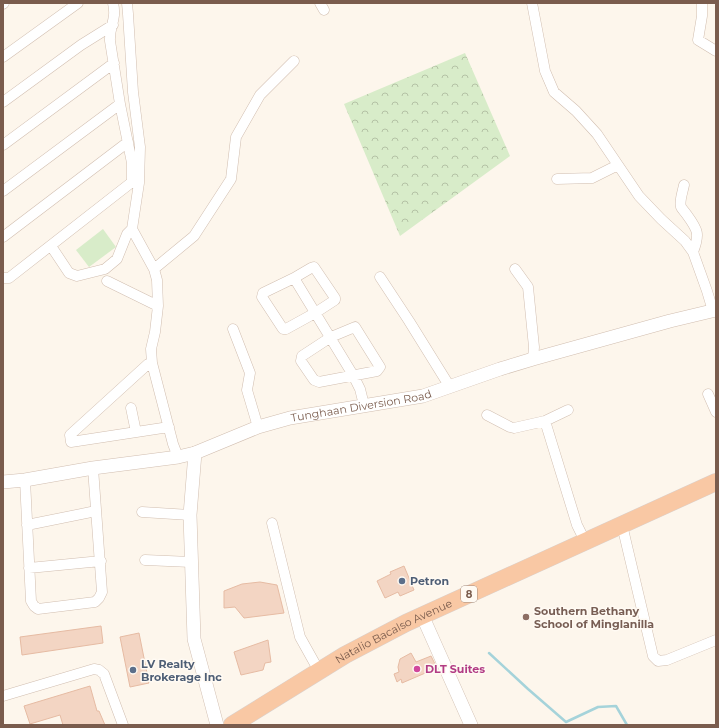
<svg xmlns="http://www.w3.org/2000/svg" width="719" height="728" viewBox="0 0 719 728" font-family="Montserrat,sans-serif">
<style>
.forest{fill:url(#forest-crowns)}
.garden{fill:#d8ecc9}
.lines{fill:none;stroke-linecap:round;stroke-linejoin:round}
.stream{stroke:#a5d3da;stroke-width:2.5}
.building{fill:#f3d5c3;stroke:#e6bba3}
.minor-casing{stroke:#d1beb0;stroke-width:11}
.tertiary-casing{stroke:#d1beb0;stroke-width:14}
.trunk-casing{stroke:#dad1cd;stroke-width:18}
.minor{stroke:#fff;stroke-width:10}
.tertiary{stroke:#fff;stroke-width:13}
.trunk{stroke:#f9c8a4;stroke-width:17}
.service-dot{fill:#5c6f8a;stroke:#fffaf3;stroke-width:1.5}
.education-dot{fill:#8d6e63;stroke:#fffaf3;stroke-width:1.5}
.hotel-dot{fill:#d1479c;stroke:#fffaf3;stroke-width:1.5}
.labels{text-anchor:middle;dominant-baseline:central;stroke-width:3;stroke-linejoin:round;paint-order:stroke}
.shield{fill:#fffaf3;stroke:#a28b7f;stroke-width:1}
.shield-label{font-size:10px;font-weight:bold;fill:#7a5c4d}
.street-label{font-size:11px;fill:#7a5c4d;stroke:#fffaf3}
.service-label{font-size:11px;font-weight:bold;fill:#4e5e75;stroke:#fffaf3;text-anchor:start}
.education-label{font-size:11px;font-weight:bold;fill:#785e54;stroke:#fffaf3;text-anchor:start}
.hotel-label{font-size:11px;font-weight:bold;fill:#b23c85;stroke:#fffaf3;text-anchor:start}
</style>
<defs>
<pattern id="forest-crowns" width="20" height="18" patternUnits="userSpaceOnUse"><rect width="20" height="18" fill="#d8ecc9"/><path d="M2 6a3 3 0 1 1 6 0M12 15a3 3 0 1 1 6 0" fill="none" stroke="#b4c2a5"/></pattern>
</defs>
<rect width="100%" height="100%" fill="#fdf6ec"/>
<path class="forest" d="M 465,53 L 510,156 L 400,236 L 344,104 Z"/>
<path class="garden" d="M 103,229 L 116,247 L 89,267 L 76,250 Z"/>
<g class="lines">
<path class="stream" d="M 489,653 L 528,689 L 566,722 L 598,707 L 616,706 L 627,725"/>
</g>
<path class="building" d="M 404,566 L 414,590 L 400,596 L 398,592 L 385,598 L 377,581 L 391,574 L 390,572 Z
M 260,582 L 277,585 L 284,613 L 244,618 L 235,607 L 224,608 L 224,591 L 242,584 Z
M 101,626 L 103,643 L 22,655 L 20,637 Z
M 139,633 L 149,683 L 130,687 L 120,637 Z
M 268,640 L 271,662 L 265,663 L 263,670 L 241,675 L 234,652 Z
M 411,653 L 416,662 L 431,656 L 437,668 L 402,683 L 401,679 L 397,682 L 394,674 L 399,672 L 398,667 L 400,659 Z
M 90,686 L 97,711 L 99,711 L 105,725 L 63,725 L 60,715 L 30,724 L 24,706 Z"/>
<g class="lines">
<g class="minor-casing">
<path id="minor" d="M 127,3 L 128,14 L 133,92 L 140,147 L 139,183 L 132,229 L 154,269 L 157,280 L 158,306 L 155,332 L 151,349 L 152,363 L 173,444 L 178,457
M 320,3 L 324,10
M 532,3 L 545,71 L 554,92 L 576,111 L 597,134 L 639,196 L 661,219 L 685,241 L 693,252 L 707,291 L 713,311
M 702,3 L 702,16 L 698,40 L 716,51
M 3,4 L 4,3
M 3,57 L 78,3
M 3,102 L 81,45 L 113,25
M 3,145 L 114,63
M 557,179 L 592,178 L 618,165
M 684,185 C 683,191 679,201 681,207 C 682,209 685,212 687,215 C 698,230 700,234 693,252
M 3,191 L 120,104
M 3,237 L 128,142
M 51,246 L 69,273 L 77,276 L 105,269 L 117,259 L 127,234 L 132,229
M 314,267 L 335,298 L 335,300 L 315,313 L 286,329 L 283,329 L 262,297 L 263,293 L 294,278 L 311,268 Z
M 154,269 L 194,236 L 231,179 L 236,137 L 260,95 L 294,61
M 515,269 L 528,287 L 534,347 L 533,359
M 380,277 L 409,321 L 450,387
M 3,278 L 9,278 L 132,182 L 132,163 L 120,104 L 110,41 C 109,26 117,20 113,3
M 294,278 L 353,375 L 360,389 L 364,405
M 107,281 L 158,306
M 355,327 L 380,367 L 377,371 L 319,382 L 314,380 L 301,361 L 302,356 L 331,337 Z
M 233,329 L 250,373 L 247,390 L 258,427
M 152,363 L 148,364 L 70,435 L 71,442 L 169,427
M 708,394 L 716,412
M 131,408 L 136,432
M 487,415 L 510,427 L 514,428 L 545,421 L 568,410
M 545,421 L 577,525 L 585,541
M 25,480 L 31,601 L 34,606 L 38,609 L 95,602 L 99,598 L 102,592 L 93,468
M 142,512 L 190,515
M 272,523 L 300,637 L 319,671
M 27,525 L 96,511
M 622,525 L 653,656 L 658,661 L 667,660 L 716,640
M 145,560 L 191,562
M 29,568 L 101,561
M 3,696 L 94,669 L 99,670 L 104,674 L 123,725"/>
</g>
<g class="tertiary-casing">
<g id="tertiary">
<path d="M 195,453 L 190,515 L 194,639 L 217,725"/>
<path id="s1" d="M 3,482 L 25,480 L 93,468 L 178,457 L 195,453 L 258,427 L 290,418 L 423,396 L 500,369 L 533,359 L 670,321 L 716,310"/>
<path d="M 422,615 L 471,725"/>
</g>
</g>
<g class="trunk-casing">
<g id="trunk">
<path id="s2" d="M 232,725 L 345,655 L 406,623 L 716,482"/>
</g>
</g>
<use href="#minor" class="minor"/>
<use href="#tertiary" class="tertiary"/>
<use href="#trunk" class="trunk"/>
</g>
<g class="service-dot">
<circle cx="402" cy="581" r="4"/>
<circle cx="133" cy="670" r="4"/>
</g>
<circle class="education-dot" cx="526" cy="617" r="4"/>
<circle class="hotel-dot" cx="417" cy="669" r="4"/>
<g class="labels">
<rect class="shield" x="461" y="586" width="16" height="16" rx="3"/>
<g class="shield-label">
<text x="469" y="594">8</text>
</g>
<g class="street-label">
<text stroke="none"><textPath href="#s1" startOffset="368">Tunghaan Diversion Road</textPath></text>
<text stroke="none"><textPath href="#s2" startOffset="187">Natalio Bacalso Avenue</textPath></text>
</g>
<g class="service-label">
<text x="410" y="581">Petron</text>
<text x="141" y="664">LV Realty<tspan x="141" dy="13">Brokerage Inc</tspan></text>
</g>
<g class="education-label">
<text x="534" y="611">Southern Bethany<tspan x="534" dy="13">School of Minglanilla</tspan></text>
</g>
<g class="hotel-label">
<text x="425" y="669">DLT Suites</text>
</g>
</g>
<rect width="719" height="728" fill="none" stroke="#7a5c4d" stroke-width="8"/>
</svg>
